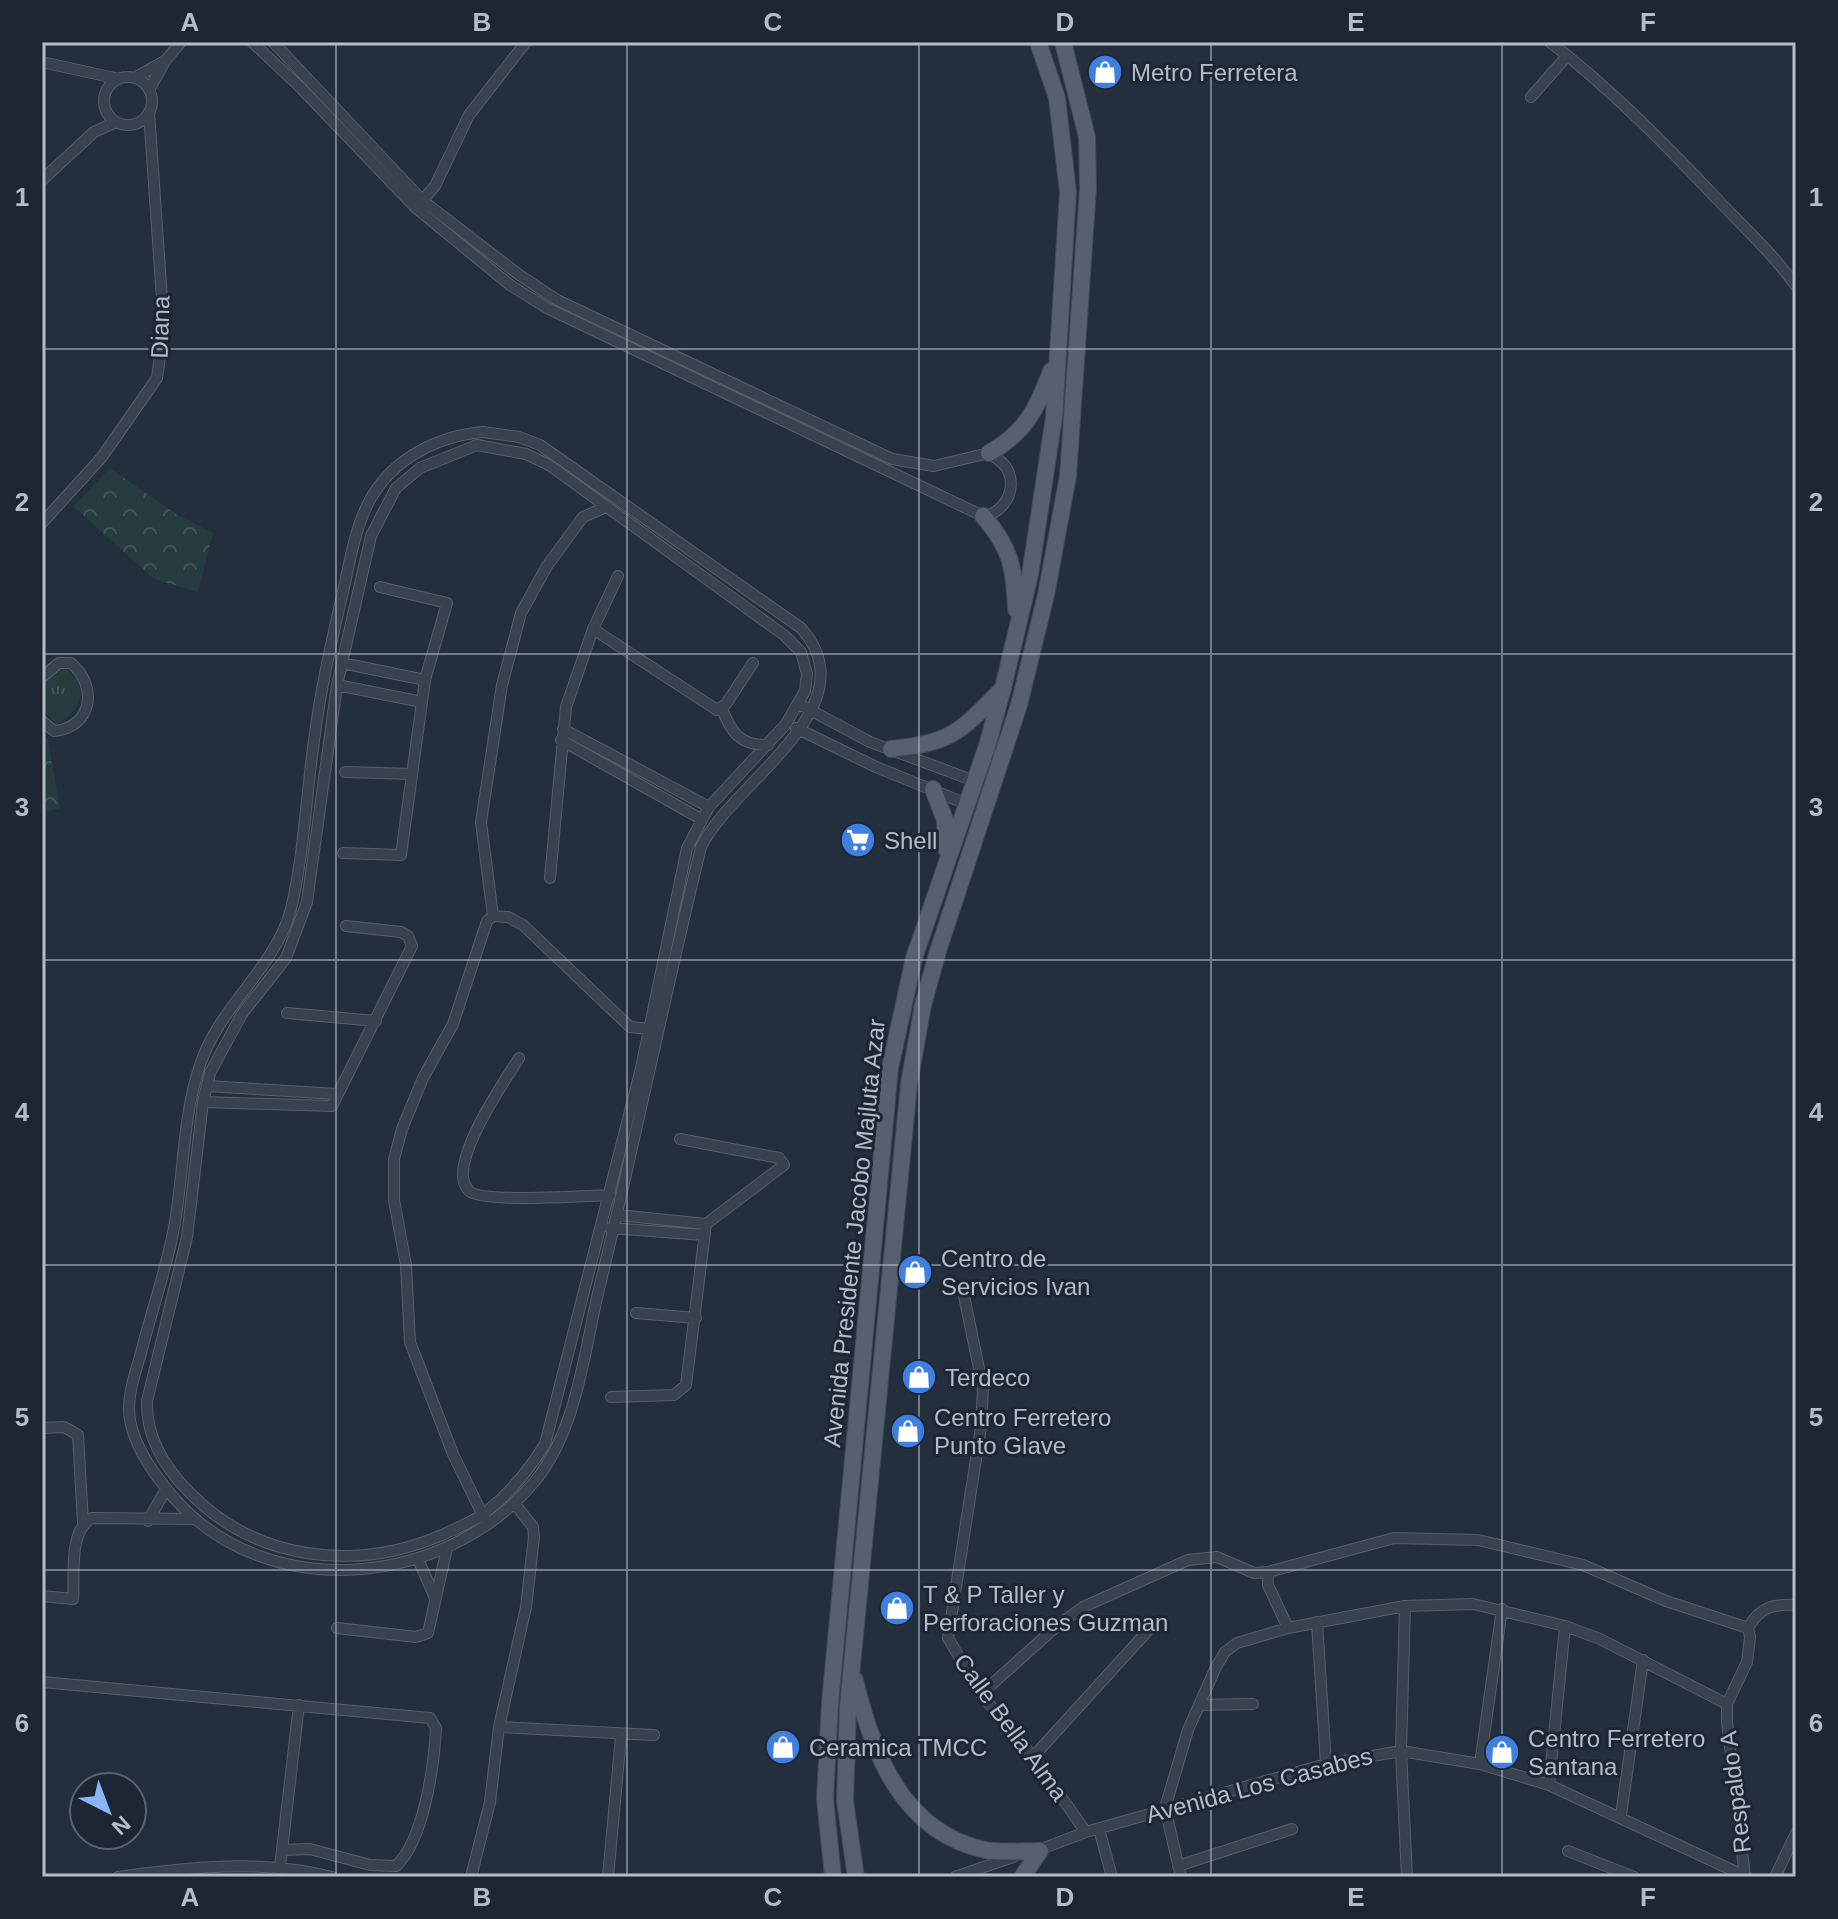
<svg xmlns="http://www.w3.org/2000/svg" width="1838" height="1919" viewBox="0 0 1838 1919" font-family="Helvetica,sans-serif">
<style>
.grass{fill:url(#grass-tufts)}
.forest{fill:url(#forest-crowns)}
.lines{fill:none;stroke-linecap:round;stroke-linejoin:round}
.street-casing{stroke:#565f6c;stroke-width:12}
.primary-casing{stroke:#414a57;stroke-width:18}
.street{stroke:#38414e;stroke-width:10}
.primary{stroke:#56606e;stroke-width:16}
.grid{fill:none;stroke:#b4bcc9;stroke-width:2;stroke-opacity:0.55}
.labels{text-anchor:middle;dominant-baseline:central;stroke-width:6;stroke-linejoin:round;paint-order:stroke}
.poi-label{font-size:24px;fill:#b4bcc9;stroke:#1d2633;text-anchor:start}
.street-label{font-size:24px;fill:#b4bcc9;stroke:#1d2633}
.neatline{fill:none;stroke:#b4bcc9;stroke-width:3}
.grid-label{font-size:26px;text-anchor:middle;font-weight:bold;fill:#b4bcc9}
</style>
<defs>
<pattern id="grass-tufts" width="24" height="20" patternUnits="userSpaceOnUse" patternTransform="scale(2)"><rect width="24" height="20" fill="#263c3f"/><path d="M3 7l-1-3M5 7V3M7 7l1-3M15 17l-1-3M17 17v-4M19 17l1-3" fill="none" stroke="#435659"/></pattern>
<pattern id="forest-crowns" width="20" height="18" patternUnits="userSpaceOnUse" patternTransform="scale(2)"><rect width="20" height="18" fill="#263c3f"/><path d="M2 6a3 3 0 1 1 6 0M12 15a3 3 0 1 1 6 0" fill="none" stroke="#435659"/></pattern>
</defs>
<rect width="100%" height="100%" fill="#242f3e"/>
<path class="grass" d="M 64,668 C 91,684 82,714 55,724 L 42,708 L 42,684 Z"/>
<path class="forest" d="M 110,468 L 177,515 L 213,533 L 198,592 L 154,579 L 73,506 Z
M 42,732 L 48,740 L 60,809 L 42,812 Z"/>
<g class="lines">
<g class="street-casing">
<path id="street" d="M 252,42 L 301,88 L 416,208 L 510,285 L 547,308 L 983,516 C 1003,514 1017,490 1008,471 C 1005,463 996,458 989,453 L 934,466 L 892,459 L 557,300 L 518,274 L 423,201 L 273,42
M 1550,42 C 1610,88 1665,144 1717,199 C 1744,227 1773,254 1796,286
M 42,62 L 119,79
M104 101a24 24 0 1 1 48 0a24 24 0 1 1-48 0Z
M 134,78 L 163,62
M 149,90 L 165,61 L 181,42
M 1531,97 L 1567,56
M 42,180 L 94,132 L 116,122
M 420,203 L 435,186 L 469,115 L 526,42
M 483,432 L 519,437 L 540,445 L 801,628 C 872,707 731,783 701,847 C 665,994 635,1142 599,1289 C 584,1352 577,1430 535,1481 C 447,1587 268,1605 174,1498 C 155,1476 135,1449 130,1420 C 126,1398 135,1374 141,1353 C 151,1313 165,1273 173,1233 C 184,1178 182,1118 200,1065 C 219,1006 275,969 291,909 C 304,854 306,797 314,741 C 320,692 331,644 342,596 C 350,563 354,528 371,498 C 394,458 438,436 483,432 Z
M 477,445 L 526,454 L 549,465 L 784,635 L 801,652 L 807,674 L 805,691 L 786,724 L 709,807 L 687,848 L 641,1068 L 545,1444 C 529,1470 510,1493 486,1512 C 473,1522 457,1528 442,1535 C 356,1572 256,1561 189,1492 C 164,1467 146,1437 147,1401 L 187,1237 L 203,1102 L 210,1073 L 242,1014 L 286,958 L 307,902 L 337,685 L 371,536 L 396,488 L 420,468 Z
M 42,523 L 102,457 L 157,378 L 164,328 L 149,112
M 593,629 L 717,710 L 726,704 L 753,663
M 342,663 L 425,680
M 42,677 L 59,663 L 71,663 C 98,686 93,727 54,731 L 42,721
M 337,685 L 422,702
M 799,704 L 870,742 L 980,783
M 722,708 C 730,732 741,746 768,745
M 796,728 L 876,767 L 984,811
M 563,729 L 709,807
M 561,740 L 701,819
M 345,772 L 412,774
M 343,853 L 401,855 L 425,680 L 447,603 L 380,587
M 550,878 L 566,707 L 593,629 L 618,576
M 493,916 L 481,822 L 502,685 L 521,613 L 547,566 L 583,517 L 606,507
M 287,1013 L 376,1021
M 519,1058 C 505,1081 444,1167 469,1191 C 482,1203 587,1196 610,1195
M 207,1086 L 337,1094
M 203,1102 L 332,1106 L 412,946 L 408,936 L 401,932 L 346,926
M 618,1215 L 706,1224
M 610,1228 L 704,1235
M 962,1286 L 983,1388 L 981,1427 L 948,1638 L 981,1694 L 1033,1757 L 1086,1832
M 636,1313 L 696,1318
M 611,1397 L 674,1395 L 686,1385 L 706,1224 L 784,1165 L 779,1158 L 680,1139
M 42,1428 L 64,1427 L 78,1435 L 83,1523
M 485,1520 L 453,1454 L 410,1342 L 406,1265 L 394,1200 L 394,1159 L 402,1129 L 423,1078 L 453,1024 L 487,921 L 493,916 L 508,917 L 523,925 L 630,1027 L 649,1029
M 148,1521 L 166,1489
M 418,1559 L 435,1598
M 1268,1572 L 1268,1585 L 1288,1628
M 42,1596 L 73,1599 C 75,1574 68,1531 92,1518 L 193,1519
M 1405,1606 L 1401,1751 L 1407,1877
M 1317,1622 L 1326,1764
M 337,1628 L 416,1637 L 428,1633 L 447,1548
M 42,1682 L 430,1718 L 436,1728 C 434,1766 424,1840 396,1866 L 370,1865 L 310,1849 L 282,1850
M 981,1694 L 1058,1625 L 1083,1607 L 1188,1560 L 1217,1557 L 1254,1573 L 1268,1572 L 1394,1538 L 1478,1540 L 1583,1565 L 1666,1601 L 1748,1628
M 1199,1705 L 1253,1704
M 499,1727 L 654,1735
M 1033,1757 L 1154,1624
M 1480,1764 L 1502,1609
M 1549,1785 L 1565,1626
M 1621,1815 L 1643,1660
M 1099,1829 L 1112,1877
M 1036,1851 L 1086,1832 L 1326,1764 L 1401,1751 L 1480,1764 L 1549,1785 L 1747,1877
M 1568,1851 L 1634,1877
M 1178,1866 L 1292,1829
M 280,1867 L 299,1705
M 118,1877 C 190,1867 261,1859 332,1877
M 471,1877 L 490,1802 L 499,1727 L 526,1607 L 534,1537 L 533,1527 L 514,1503
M 608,1877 L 621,1736
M 955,1877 L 1013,1857
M 1181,1877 L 1165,1808 L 1188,1730 L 1216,1667 L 1225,1652 L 1237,1643 L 1288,1628 L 1405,1606 L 1473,1604 L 1565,1626 L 1600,1639 L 1727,1704
M 1745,1877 L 1727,1722 L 1727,1704 L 1747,1662 L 1750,1637 L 1748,1628 C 1760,1607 1772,1604 1796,1605
M 1775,1877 L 1796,1833"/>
</g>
<g class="primary-casing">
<path id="primary" d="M 989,453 C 1025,433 1037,409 1051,371
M 983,516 C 1011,548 1014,567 1016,609
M 891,749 C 953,742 959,733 1002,689
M 933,789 L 945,820 L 946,849
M 855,1680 C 872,1752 902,1832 985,1850 C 1002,1853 1022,1851 1040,1851
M 833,1877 L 825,1799 L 830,1703 L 890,1068 L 914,958 L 987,746 L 1003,688 L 1030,575 L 1054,417 L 1068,192 L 1057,98 L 1038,42
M 856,1877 L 845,1801 L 848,1706 L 909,1084 L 923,1005 L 938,951 L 1019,705 L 1046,595 L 1068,476 L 1088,188 L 1087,137 L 1063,42
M 1022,1877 L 1040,1851"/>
</g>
<use href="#street" class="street"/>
<use href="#primary" class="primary"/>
</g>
<path class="grid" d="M 336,42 L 336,1877M 627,42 L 627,1877M 919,42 L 919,1877M 1211,42 L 1211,1877M 1502,42 L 1502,1877M 42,349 L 1796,349M 42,654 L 1796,654M 42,960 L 1796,960M 42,1265 L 1796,1265M 42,1570 L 1796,1570"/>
<defs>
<g id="shop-disc" transform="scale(1.8)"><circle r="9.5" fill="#3f7fe0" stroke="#1d2633"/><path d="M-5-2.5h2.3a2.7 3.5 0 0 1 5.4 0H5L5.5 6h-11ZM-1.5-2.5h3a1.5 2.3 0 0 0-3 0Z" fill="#fff"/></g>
<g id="supermarket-disc" transform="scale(1.8)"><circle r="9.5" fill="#3f7fe0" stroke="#1d2633"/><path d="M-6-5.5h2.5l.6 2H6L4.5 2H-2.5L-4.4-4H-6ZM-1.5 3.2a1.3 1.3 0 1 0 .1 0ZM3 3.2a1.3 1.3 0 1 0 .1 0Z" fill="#fff"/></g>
</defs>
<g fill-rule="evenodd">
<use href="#shop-disc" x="1105" y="72"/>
<use href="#supermarket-disc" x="858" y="840"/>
<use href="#shop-disc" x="915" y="1272"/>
<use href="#shop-disc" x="919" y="1377"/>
<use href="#shop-disc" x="908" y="1431"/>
<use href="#shop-disc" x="897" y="1608"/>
<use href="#shop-disc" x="783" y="1747"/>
<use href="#shop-disc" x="1502" y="1752"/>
</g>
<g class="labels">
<g class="poi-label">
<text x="1131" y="72">Metro Ferretera</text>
<text x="884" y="840">Shell</text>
<text x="941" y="1258">Centro de<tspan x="941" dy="28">Servicios Ivan</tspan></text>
<text x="945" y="1377">Terdeco</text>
<text x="934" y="1417">Centro Ferretero<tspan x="934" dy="28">Punto Glave</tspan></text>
<text x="923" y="1594">T &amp; P Taller y<tspan x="923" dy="28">Perforaciones Guzman</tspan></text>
<text x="1528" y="1738">Centro Ferretero<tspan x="1528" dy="28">Santana</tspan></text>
<text x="809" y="1747">Ceramica TMCC</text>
</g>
<g class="street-label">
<text transform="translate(160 327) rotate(-88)">Diana</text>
<text transform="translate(854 1233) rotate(-84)">Avenida Presidente Jacobo Majluta Azar</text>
<text transform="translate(1011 1727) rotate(54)">Calle Bella Alma</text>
<text transform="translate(1259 1785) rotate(-15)">Avenida Los Casabes</text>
<text transform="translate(1735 1792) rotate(-97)">Respaldo A</text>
</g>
</g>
<rect width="1838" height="1919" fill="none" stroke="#1d2633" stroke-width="88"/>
<g transform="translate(108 1811) rotate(138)"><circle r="38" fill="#1d2633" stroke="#59626f" stroke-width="2"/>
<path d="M0-6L14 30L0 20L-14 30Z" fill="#8ab4f8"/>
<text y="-12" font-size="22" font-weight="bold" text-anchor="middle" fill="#b4bcc9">N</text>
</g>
<rect x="44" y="44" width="1750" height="1831" class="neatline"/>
<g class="grid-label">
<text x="190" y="31">A</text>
<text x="482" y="31">B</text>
<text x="773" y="31">C</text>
<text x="1065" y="31">D</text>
<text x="1356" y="31">E</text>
<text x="1648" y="31">F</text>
<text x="22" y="206">1</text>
<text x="1816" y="206">1</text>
<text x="22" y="511">2</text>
<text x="1816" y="511">2</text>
<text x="22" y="816">3</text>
<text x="1816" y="816">3</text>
<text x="22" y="1121">4</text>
<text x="1816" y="1121">4</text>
<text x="22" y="1426">5</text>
<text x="1816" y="1426">5</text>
<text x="22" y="1732">6</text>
<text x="1816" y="1732">6</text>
<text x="190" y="1906">A</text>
<text x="482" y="1906">B</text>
<text x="773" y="1906">C</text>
<text x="1065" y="1906">D</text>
<text x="1356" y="1906">E</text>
<text x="1648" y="1906">F</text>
</g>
</svg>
